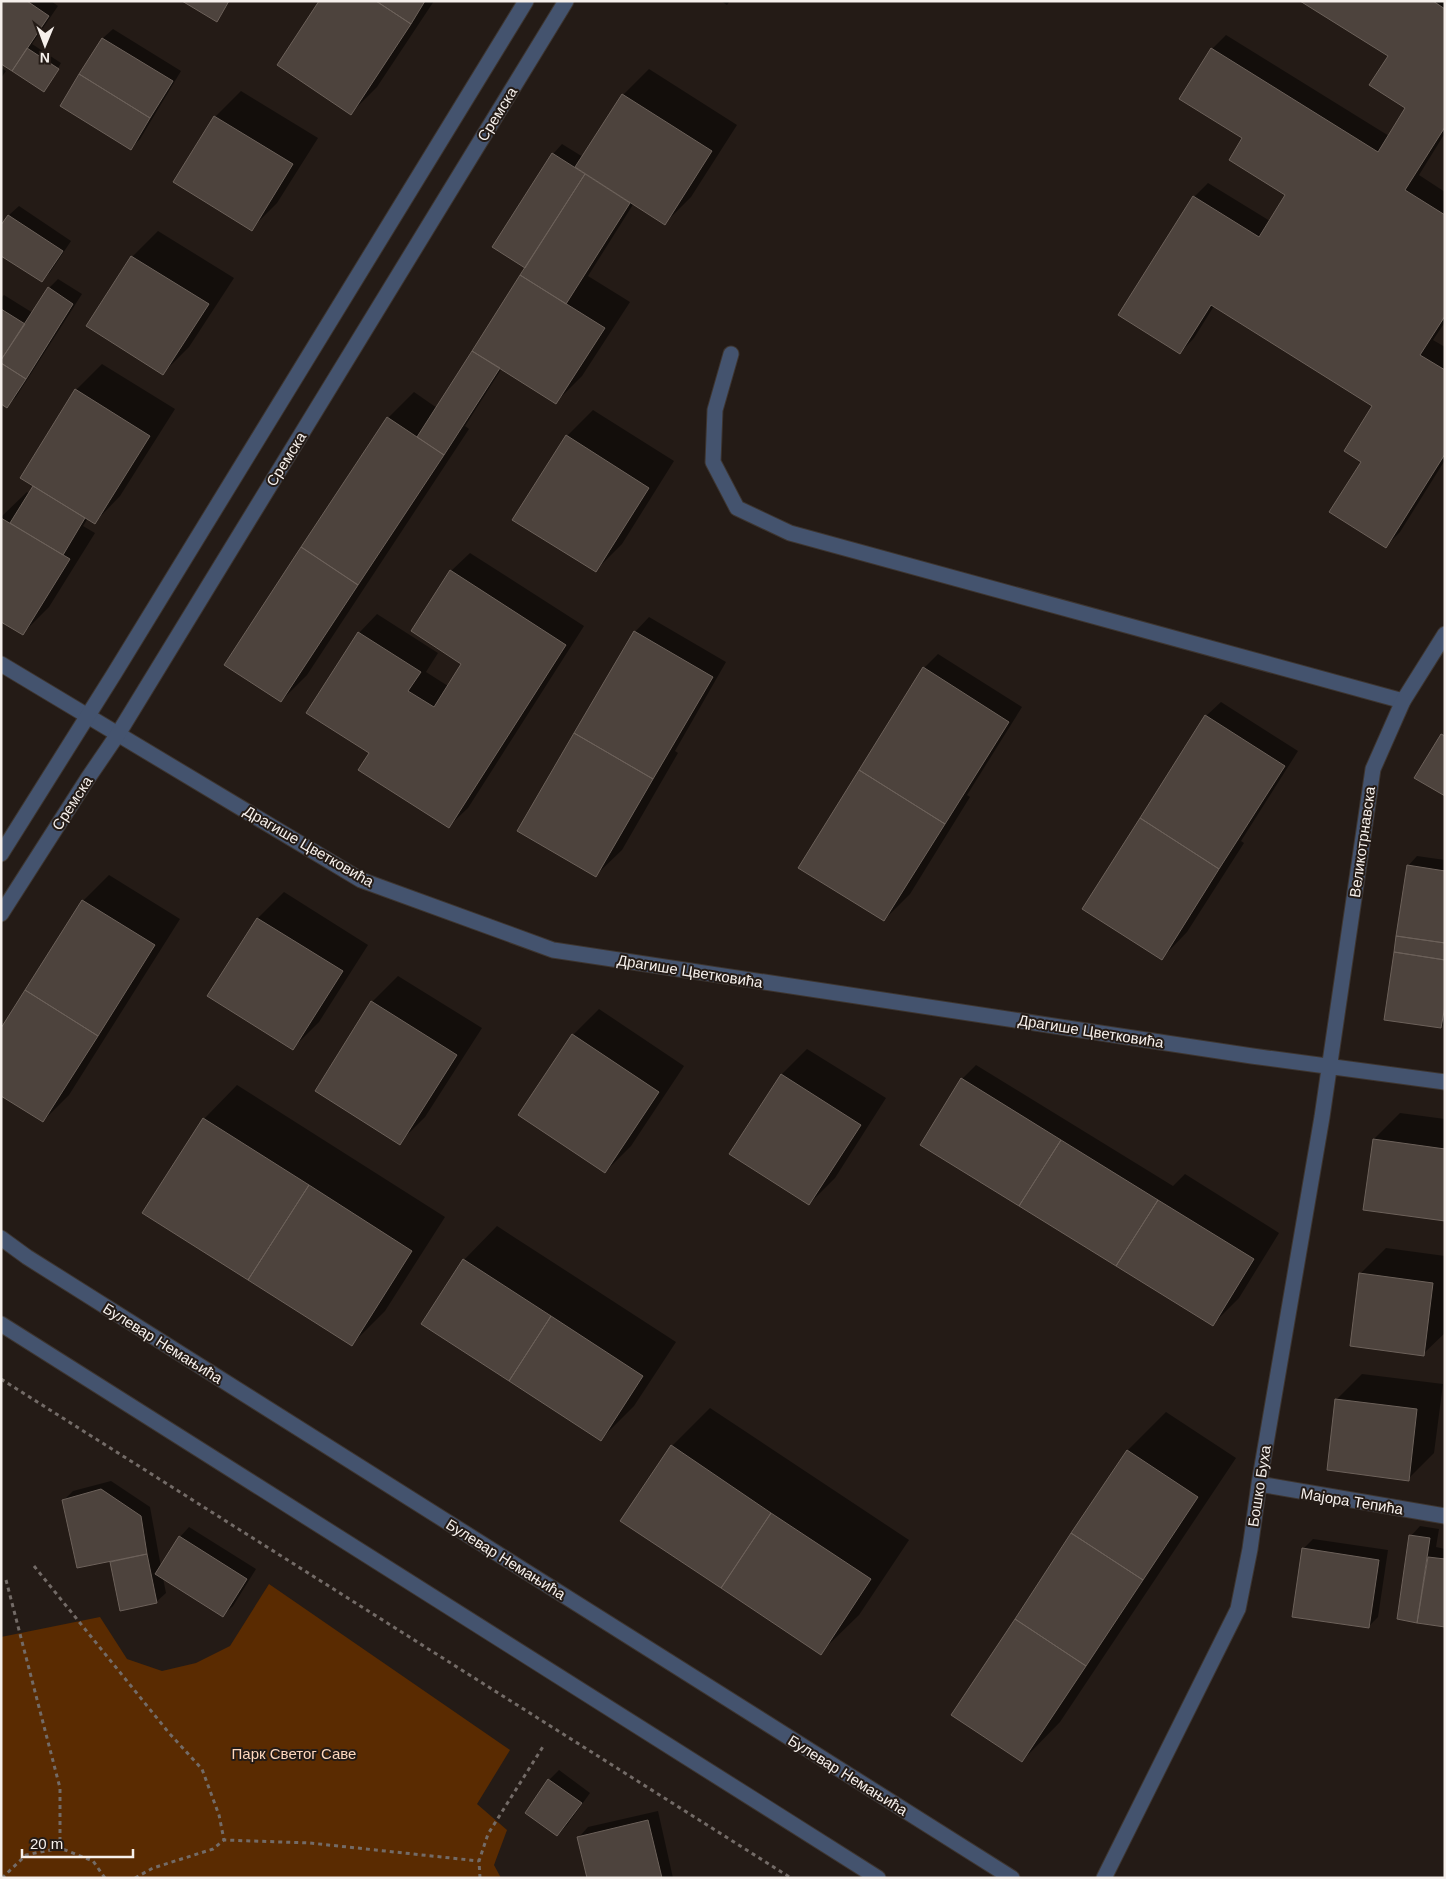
<svg xmlns="http://www.w3.org/2000/svg" width="1446" height="1879" viewBox="0 0 1446 1879" font-family="Helvetica,sans-serif">
<style>
.green{fill:#5a2b01}
.shadow{fill:#0007}
.building{fill:#4d433d;stroke:#6c615a}
.lines{fill:none;stroke-linecap:round;stroke-linejoin:round}
.service-casing{stroke:#3d3530;stroke-width:17}
.minor-casing{stroke:#3d3530;stroke-width:17}
.tertiary-casing{stroke:#3d3530;stroke-width:17}
.path{stroke:#736b67;stroke-width:3;stroke-dasharray:4 4;stroke-linecap:butt}
.service{stroke:#44536e;stroke-width:15}
.minor{stroke:#44536e;stroke-width:15}
.tertiary{stroke:#44536e;stroke-width:15}
.labels{text-anchor:middle;dominant-baseline:central;stroke-width:4;stroke-linejoin:round;paint-order:stroke}
.street-label{font-size:15px;fill:#f6f0ec;stroke:#241b16}
.park-label{font-size:15px;fill:#fdd7bd;stroke:#241b16}
</style>
<rect width="100%" height="100%" fill="#241b16"/>
<path class="green" d="M 269,1584 L 510,1750 L 477,1804 L 507,1830 L 494,1865 L 501,1878 L 1,1878 L 1,1637 L 100,1617 L 127,1659 L 162,1671 L 196,1663 L 230,1646 Z"/>
<path class="shadow" d="M 1,1 L 51,1 L 58,6 L 32,44 L 61,63 L 44,91 Z
M 184,1 L 230,1 L 217,21 Z
M 320,1 L 434,1 L 377,87 L 351,113 Z
M 721,1 L 730,1 L 727,5 Z
M 1302,1 L 1445,1 L 1445,133 L 1419,175 L 1445,192 L 1445,322 L 1433,340 L 1445,347 L 1445,460 L 1400,532 L 1386,546 L 1363,461 L 1374,406 L 1214,306 L 1194,338 L 1180,353 L 1194,197 L 1208,183 L 1270,221 L 1287,195 L 1244,138 L 1212,49 L 1226,35 L 1389,136 L 1407,107 L 1390,55 Z
M 113,29 L 181,71 L 140,139 L 131,148 L 62,106 L 103,38 Z
M 1,68 L 6,71 L 1,78 Z
M 649,69 L 737,125 L 691,197 L 665,223 L 634,203 L 588,276 L 630,302 L 582,376 L 556,402 L 502,368 L 465,426 L 469,429 L 307,675 L 281,701 L 388,418 L 414,392 L 437,408 L 529,264 L 553,154 L 562,144 L 583,157 L 623,95 Z
M 241,91 L 318,138 L 277,203 L 251,229 L 175,182 L 215,117 Z
M 19,206 L 71,241 L 51,271 L 42,281 L 1,227 L 9,215 Z
M 158,231 L 234,278 L 189,347 L 163,373 L 132,257 Z
M 58,279 L 82,294 L 16,397 L 7,406 L 1,402 L 1,298 L 4,295 L 33,313 L 49,288 Z
M 102,364 L 175,409 L 120,496 L 95,522 L 88,518 L 83,526 L 95,533 L 49,607 L 23,633 L 1,620 L 1,517 L 27,492 L 30,494 L 35,486 L 22,478 L 76,390 Z
M 593,410 L 674,461 L 622,544 L 596,570 L 567,436 Z
M 470,553 L 584,626 L 468,808 L 449,826 L 371,752 L 359,633 L 377,614 L 438,653 L 426,672 L 448,686 L 463,663 L 451,571 Z
M 649,617 L 726,662 L 675,751 L 678,753 L 622,850 L 596,875 L 635,632 Z
M 938,654 L 1022,707 L 967,795 L 970,797 L 910,894 L 884,920 L 924,668 Z
M 1221,702 L 1298,751 L 1241,841 L 1244,843 L 1187,932 L 1162,958 L 1206,716 Z
M 1417,856 L 1445,860 L 1445,1023 L 1441,1027 L 1408,866 Z
M 109,875 L 180,919 L 69,1095 L 43,1121 L 1,1031 L 83,901 Z
M 284,892 L 368,945 L 319,1022 L 293,1048 L 209,995 L 258,918 Z
M 398,976 L 482,1028 L 425,1117 L 399,1143 L 316,1091 L 372,1002 Z
M 599,1009 L 684,1066 L 631,1146 L 605,1172 L 573,1035 Z
M 807,1049 L 886,1098 L 835,1178 L 809,1204 L 781,1075 Z
M 976,1065 L 1173,1186 L 1185,1174 L 1279,1233 L 1239,1298 L 1213,1324 L 962,1079 Z
M 237,1085 L 445,1217 L 385,1311 L 352,1344 L 144,1212 L 204,1119 Z
M 1400,1113 L 1445,1119 L 1445,1220 L 1374,1139 Z
M 497,1226 L 676,1342 L 634,1406 L 601,1439 L 464,1260 Z
M 1386,1248 L 1445,1256 L 1445,1333 L 1423,1354 L 1360,1274 Z
M 1362,1374 L 1443,1384 L 1434,1453 L 1408,1479 L 1336,1400 Z
M 710,1408 L 909,1540 L 859,1615 L 820,1653 L 672,1446 Z
M 1166,1412 L 1236,1458 L 1060,1722 L 1022,1761 L 953,1715 L 1128,1450 Z
M 111,1481 L 150,1507 L 161,1567 L 180,1537 L 189,1527 L 256,1569 L 233,1606 L 223,1615 L 163,1578 L 166,1593 L 156,1602 L 121,1609 L 111,1560 L 64,1500 L 73,1491 Z
M 1420,1526 L 1439,1529 L 1436,1547 L 1445,1549 L 1445,1626 L 1398,1618 L 1411,1536 Z
M 1313,1539 L 1388,1550 L 1378,1617 L 1369,1626 L 1303,1549 Z
M 559,1770 L 590,1793 L 567,1825 L 557,1835 L 527,1812 L 549,1780 Z
M 658,1811 L 673,1878 L 588,1878 L 579,1837 L 588,1827 Z"/>
<path class="building" d="M 1,1 L 27,1 L 49,16 L 12,71 L 1,64 Z
M 182,1 L 229,1 L 217,22 Z
M 319,1 L 376,1 L 411,24 L 351,115 L 277,65 Z
M 376,1 L 425,1 L 411,24 Z
M 1300,1 L 1433,1 L 1445,9 L 1445,127 L 1405,190 L 1445,215 L 1445,316 L 1420,355 L 1445,370 L 1445,454 L 1386,548 L 1329,512 L 1361,462 L 1344,451 L 1372,406 L 1211,305 L 1180,354 L 1118,315 L 1193,196 L 1259,237 L 1285,195 L 1229,160 L 1242,138 L 1179,99 L 1211,48 L 1378,152 L 1405,108 L 1369,85 L 1388,56 Z
M 102,38 L 173,81 L 150,118 L 79,74 Z
M 27,48 L 59,69 L 44,92 L 12,71 Z
M 79,74 L 150,118 L 131,150 L 60,106 Z
M 622,94 L 712,151 L 665,225 L 575,167 Z
M 214,116 L 293,164 L 252,231 L 173,182 Z
M 552,153 L 585,174 L 525,268 L 492,247 Z
M 585,174 L 630,203 L 566,304 L 520,275 Z
M 8,215 L 63,251 L 42,282 L 1,256 L 1,225 Z
M 131,256 L 209,304 L 163,375 L 86,326 Z
M 520,275 L 605,328 L 556,404 L 472,351 Z
M 48,287 L 73,304 L 26,379 L 1,363 L 1,360 Z
M 1,309 L 25,324 L 1,360 Z
M 472,351 L 500,368 L 444,455 L 417,437 Z
M 1,363 L 26,379 L 7,408 L 1,404 Z
M 75,389 L 150,436 L 95,524 L 20,478 Z
M 387,417 L 444,455 L 358,585 L 301,547 Z
M 566,435 L 649,488 L 596,572 L 512,520 Z
M 33,486 L 85,518 L 63,555 L 10,523 Z
M 1,518 L 70,559 L 23,635 L 1,622 Z
M 301,547 L 358,585 L 281,702 L 224,665 Z
M 450,570 L 566,645 L 449,828 L 358,770 L 369,753 L 306,713 L 358,632 L 421,672 L 408,691 L 434,707 L 461,664 L 411,631 Z
M 634,631 L 713,677 L 653,779 L 574,733 Z
M 923,667 L 1009,722 L 945,824 L 859,770 Z
M 1205,715 L 1285,766 L 1219,869 L 1140,818 Z
M 574,733 L 653,779 L 596,877 L 517,831 Z
M 1441,734 L 1445,736 L 1445,796 L 1414,778 Z
M 859,770 L 945,824 L 884,921 L 798,868 Z
M 1140,818 L 1219,869 L 1162,960 L 1082,909 Z
M 1407,865 L 1445,871 L 1445,943 L 1396,936 Z
M 82,900 L 155,945 L 98,1036 L 25,990 Z
M 257,918 L 343,971 L 293,1050 L 207,996 Z
M 1396,936 L 1445,943 L 1445,960 L 1394,952 Z
M 1394,952 L 1445,960 L 1445,1006 L 1441,1028 L 1384,1020 Z
M 25,990 L 98,1036 L 43,1122 L 1,1096 L 1,1028 Z
M 371,1001 L 457,1055 L 400,1145 L 315,1091 Z
M 572,1034 L 659,1092 L 605,1173 L 518,1115 Z
M 781,1074 L 861,1125 L 809,1205 L 729,1154 Z
M 961,1078 L 1061,1140 L 1019,1206 L 920,1145 Z
M 203,1118 L 309,1185 L 248,1280 L 142,1213 Z
M 1373,1139 L 1445,1149 L 1445,1221 L 1363,1210 Z
M 1061,1140 L 1158,1200 L 1116,1266 L 1019,1206 Z
M 309,1185 L 412,1251 L 352,1346 L 248,1280 Z
M 1158,1200 L 1254,1259 L 1213,1326 L 1116,1266 Z
M 463,1259 L 551,1316 L 509,1381 L 421,1324 Z
M 1359,1273 L 1433,1283 L 1424,1356 L 1350,1346 Z
M 551,1316 L 643,1376 L 601,1441 L 509,1381 Z
M 1335,1399 L 1417,1409 L 1409,1481 L 1327,1470 Z
M 671,1445 L 771,1513 L 721,1588 L 620,1521 Z
M 1127,1450 L 1198,1497 L 1143,1580 L 1071,1533 Z
M 101,1489 L 141,1516 L 147,1554 L 77,1568 L 62,1500 Z
M 771,1513 L 871,1579 L 821,1655 L 721,1588 Z
M 1071,1533 L 1143,1580 L 1086,1666 L 1015,1619 Z
M 1409,1535 L 1430,1538 L 1417,1623 L 1397,1619 Z
M 179,1536 L 247,1579 L 223,1617 L 155,1574 Z
M 1302,1548 L 1379,1560 L 1369,1628 L 1292,1617 Z
M 147,1554 L 157,1603 L 120,1611 L 110,1562 Z
M 1428,1557 L 1445,1559 L 1445,1627 L 1417,1623 Z
M 1015,1619 L 1086,1666 L 1022,1762 L 951,1715 Z
M 548,1779 L 582,1803 L 557,1836 L 525,1813 Z
M 648,1820 L 662,1878 L 587,1878 L 577,1837 Z"/>
<g class="lines">
<g class="service-casing">
<path id="service" d="M 731,354 L 715,410 L 713,462 L 737,508 L 790,533 L 1403,701"/>
</g>
<g class="minor-casing">
<path id="minor" d="M 1,664 L 361,880 L 553,950 L 1252,1056 L 1445,1082
M 1259,1484 L 1445,1516
M 1104,1878 L 1238,1609 L 1250,1549 L 1259,1484 L 1322,1117 L 1373,769 L 1403,701 L 1445,634"/>
</g>
<g class="tertiary-casing">
<path id="tertiary" d="M 1,854 L 114,674 L 526,1
M 1,914 L 88,778 L 118,734 L 566,1
M 1,1238 L 27,1257 L 1012,1878
M 1,1324 L 878,1878"/>
</g>
<path class="path" d="M 1,1379 L 791,1878
M 34,1566 L 169,1733 L 202,1769 L 219,1815 L 224,1840
M 6,1580 L 60,1788 L 60,1848
M 2,1878 L 26,1855 L 60,1848 L 93,1861 L 105,1878
M 135,1878 L 153,1868 L 213,1849 L 224,1840 L 310,1843 L 479,1861
M 480,1878 L 479,1861 L 488,1834 L 544,1745"/>
<use href="#service" class="service"/>
<use href="#minor" class="minor"/>
<use href="#tertiary" class="tertiary"/>
</g>
<g class="labels">
<g class="street-label">
<text transform="translate(497 114) rotate(-58)">Сремска</text>
<text transform="translate(286 459) rotate(-58)">Сремска</text>
<text transform="translate(72 803) rotate(-57)">Сремска</text>
<text transform="translate(1362 842) rotate(-82)">Великотрнавска</text>
<text transform="translate(309 846) rotate(30)">Драгише Цветковића</text>
<text transform="translate(690 971) rotate(9)">Драгише Цветковића</text>
<text transform="translate(1091 1031) rotate(9)">Драгише Цветковића</text>
<text transform="translate(163 1343) rotate(32)">Булевар Немањића</text>
<text transform="translate(1259 1486) rotate(-81)">Бошко Буха</text>
<text transform="translate(1352 1501) rotate(9)">Мајора Тепића</text>
<text transform="translate(506 1559) rotate(32)">Булевар Немањића</text>
<text transform="translate(848 1775) rotate(32)">Булевар Немањића</text>
</g>
<g class="park-label">
<text x="294" y="1753">Парк Светог Саве</text>
</g>
</g>
<rect width="1446" height="1879" fill="none" stroke="#f6f0ec" stroke-width="5"/>
<g transform="translate(45 45) rotate(181)" stroke="#241b16" stroke-width="4" paint-order="stroke">
<path d="M0-4L9 19L0 12L-9 19Z" fill="#f6f0ec"/>
<text y="-8" font-size="14" font-weight="bold" text-anchor="middle" fill="#f6f0ec">N</text>
</g>
<path d="M22 1849v8h111v-8" fill="none" stroke="#f6f0ec" stroke-width="2.5"/>
<text x="30" y="1849" font-size="15" fill="#f6f0ec" stroke="#241b16" stroke-width="4" paint-order="stroke">20 m</text>
</svg>
